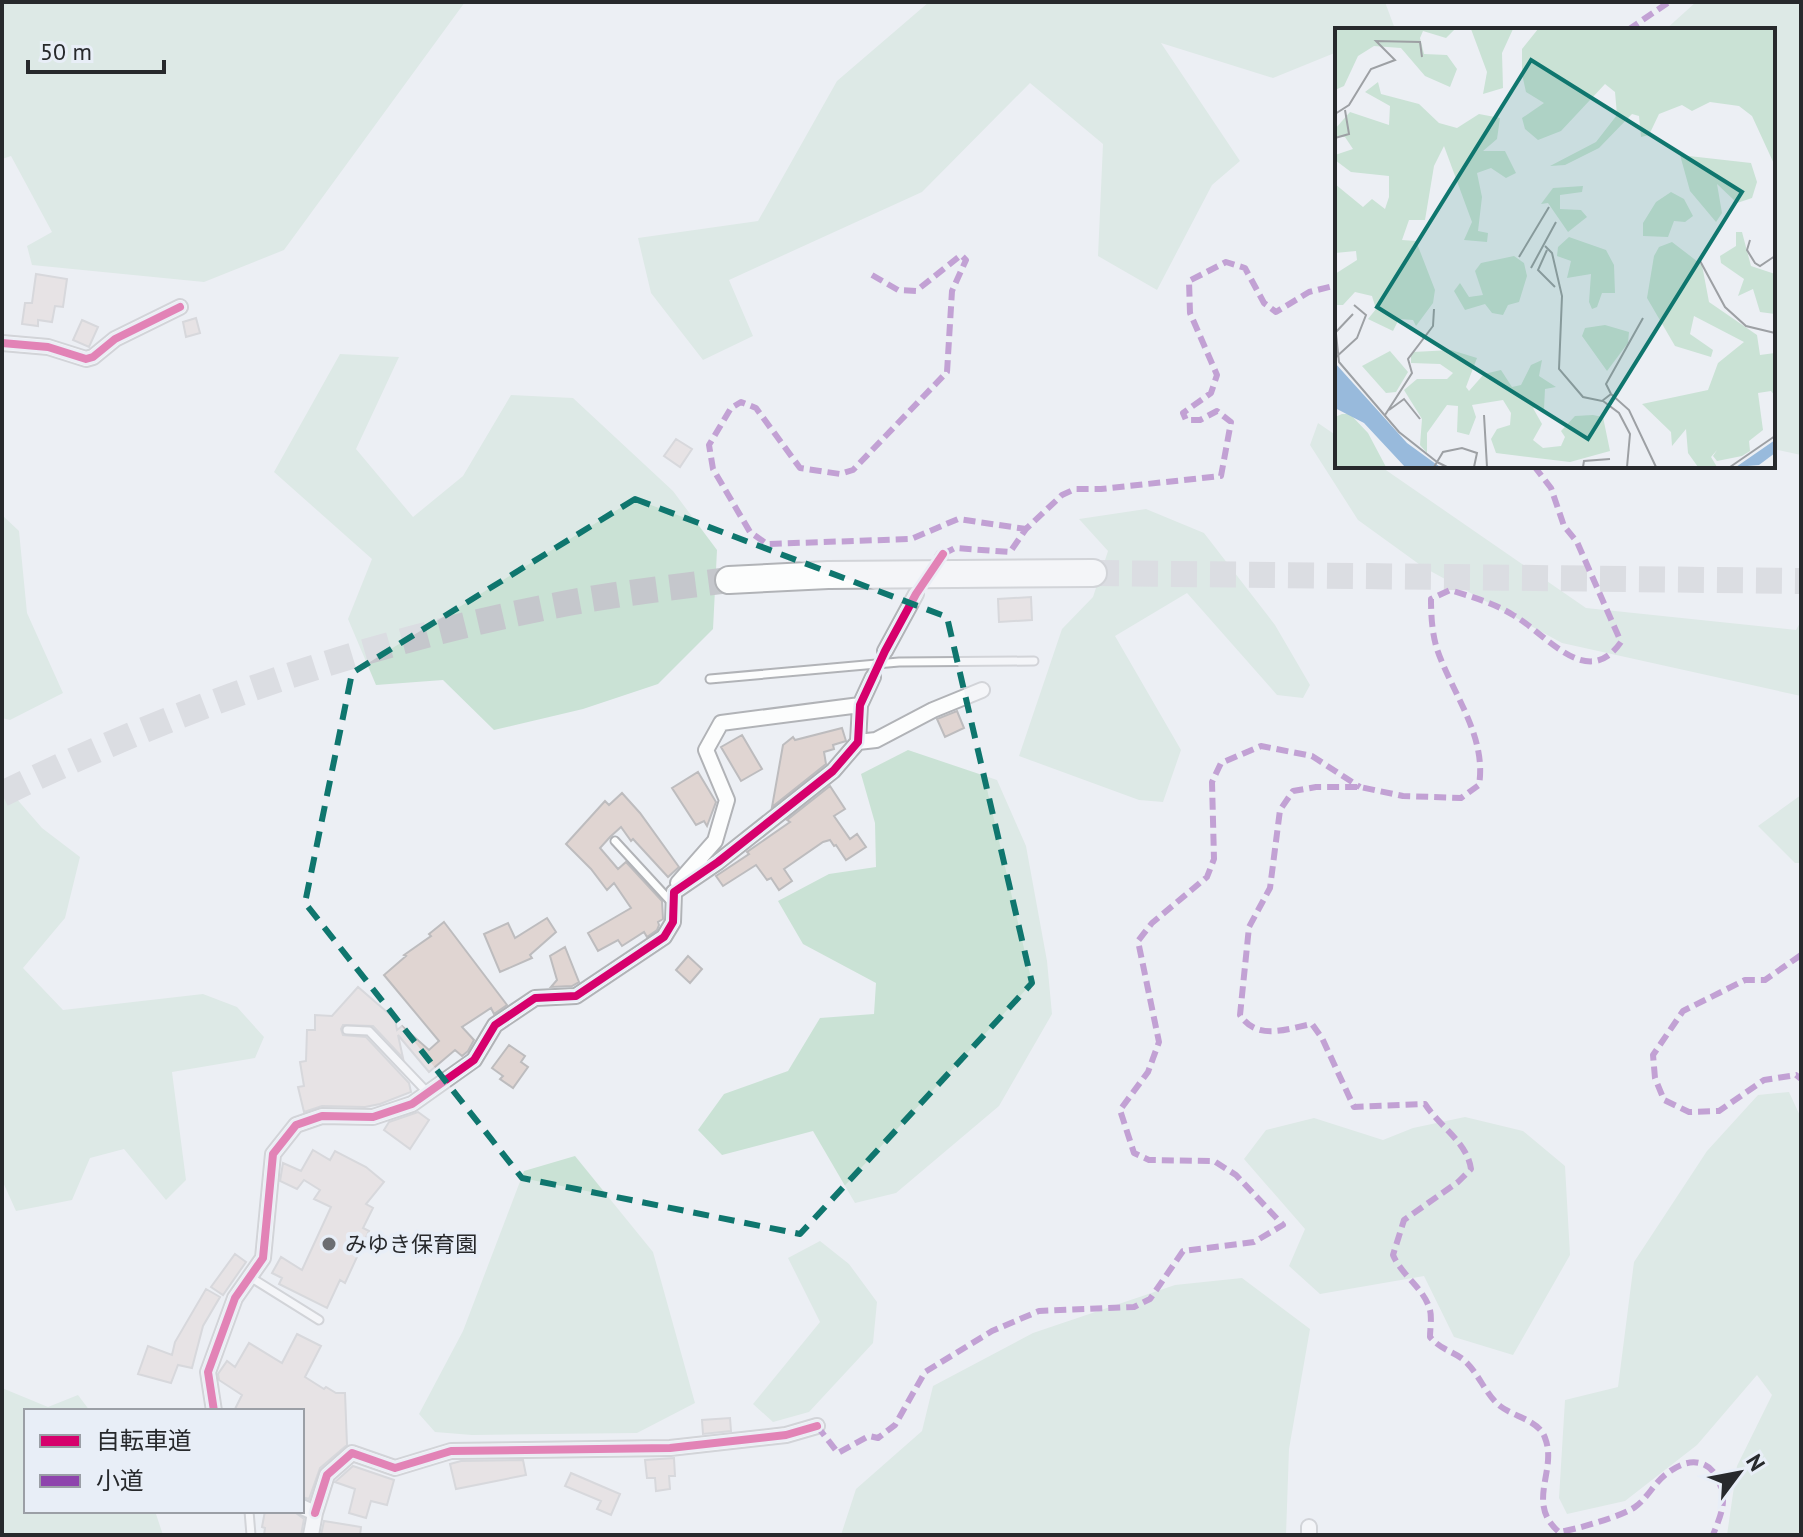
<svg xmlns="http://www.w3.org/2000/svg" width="1803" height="1537" viewBox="0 0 1803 1537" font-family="'PT Sans','Noto Sans JP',sans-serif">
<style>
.green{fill:#cae2d5}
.building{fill:#e0d5d2;stroke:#bdbcbe;stroke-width:2}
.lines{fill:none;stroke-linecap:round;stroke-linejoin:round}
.minor-tunnel{stroke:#c5c7cc;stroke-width:14;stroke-dasharray:14 7;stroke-linecap:butt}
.motorway-tunnel{stroke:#c5c7cc;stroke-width:26;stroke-dasharray:26 13;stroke-linecap:butt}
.service-casing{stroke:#b1b3b7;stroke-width:11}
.minor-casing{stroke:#b1b3b7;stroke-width:18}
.motorway-casing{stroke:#b1b3b7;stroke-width:30}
.service{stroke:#fcfdfd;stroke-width:7}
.minor{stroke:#fcfdfd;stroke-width:14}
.motorway{stroke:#fcfdfd;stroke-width:26}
.quiet{stroke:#8e44ad;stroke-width:6;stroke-dasharray:12 6;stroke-linecap:butt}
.cycleway-casing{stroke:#e8eef7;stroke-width:13}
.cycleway{stroke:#d6006c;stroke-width:8}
.marked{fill:none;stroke:#0f766e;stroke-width:6;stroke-dasharray:16 10;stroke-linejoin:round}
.poi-dot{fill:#6c6e72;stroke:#e8eef7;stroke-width:3}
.labels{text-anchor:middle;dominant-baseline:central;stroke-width:8;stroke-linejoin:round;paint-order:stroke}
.poi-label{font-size:22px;fill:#27292c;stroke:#e8eef7;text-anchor:start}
.inset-road{fill:none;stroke:#9da0a4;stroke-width:2}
.view{fill:#0f766e;fill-opacity:0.15;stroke:#0f766e;stroke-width:4}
.inset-edge{fill:none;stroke:#27292c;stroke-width:4}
</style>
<rect width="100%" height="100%" fill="#eceff4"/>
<path class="green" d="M 2,2 L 465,2 L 284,250 L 204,282 L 32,265 L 27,246 L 52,232 L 11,156 L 2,159 Z
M 929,2 L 1385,2 L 1395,29 L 1337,30 L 1337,52 L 1273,78 L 1161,43 L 1240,161 L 1212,185 L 1157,290 L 1098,256 L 1103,144 L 1030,83 L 922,192 L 729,280 L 753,336 L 703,360 L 651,293 L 638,238 L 758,221 L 837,81 Z
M 1696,2 L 1801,2 L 1801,455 L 1773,449 L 1773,30 L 1665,30 Z
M 340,354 L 399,357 L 356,449 L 413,517 L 463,476 L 511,395 L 573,398 L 673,491 L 717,550 L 713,629 L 658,684 L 583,709 L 494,730 L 443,680 L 376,685 L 348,619 L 372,559 L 274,472 Z
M 1318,423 L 1337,436 L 1337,466 L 1380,466 L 1586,608 L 1796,630 L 1801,621 L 1801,696 L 1562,643 L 1423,567 L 1358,520 L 1310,445 Z
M 1146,509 L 1204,533 L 1275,625 L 1310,685 L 1303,698 L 1277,695 L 1187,593 L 1115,636 L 1181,750 L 1163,802 L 1139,800 L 1019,756 L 1062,629 L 1093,597 L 1108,551 L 1079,519 Z
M 2,515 L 19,531 L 27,613 L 63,693 L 10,720 L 2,718 Z
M 908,750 L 997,780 L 1026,846 L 1047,961 L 1052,1014 L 999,1106 L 896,1193 L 855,1203 L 813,1131 L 722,1155 L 698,1130 L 724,1094 L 788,1071 L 820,1018 L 874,1014 L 876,983 L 803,944 L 778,901 L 829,874 L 876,867 L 875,823 L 861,774 Z
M 2,782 L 42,828 L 80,857 L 65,918 L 23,968 L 63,1010 L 203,994 L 237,1007 L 264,1037 L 255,1058 L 172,1072 L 186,1180 L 166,1200 L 124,1149 L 90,1158 L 72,1200 L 16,1211 L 2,1180 Z
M 1801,795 L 1801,863 L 1795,863 L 1758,826 Z
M 1789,1092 L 1801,1118 L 1801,1535 L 1727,1535 L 1737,1466 L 1772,1395 L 1757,1375 L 1697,1445 L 1625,1501 L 1567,1514 L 1559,1498 L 1565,1400 L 1618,1387 L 1634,1262 L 1707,1151 L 1758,1095 Z
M 1465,1117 L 1523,1131 L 1565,1166 L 1570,1255 L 1513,1355 L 1454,1337 L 1424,1276 L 1320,1294 L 1289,1266 L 1305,1229 L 1244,1159 L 1266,1130 L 1314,1118 L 1383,1140 L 1413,1128 Z
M 575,1156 L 653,1252 L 695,1403 L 637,1433 L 472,1435 L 435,1432 L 419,1414 L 463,1331 L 524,1171 Z
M 820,1241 L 849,1264 L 877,1302 L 873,1343 L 809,1412 L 773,1422 L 753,1404 L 820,1322 L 788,1258 Z
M 1242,1278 L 1310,1329 L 1289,1449 L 1286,1535 L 841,1535 L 856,1489 L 922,1431 L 933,1386 L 1033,1333 L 1175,1285 Z
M 2,1388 L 48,1407 L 78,1395 L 90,1411 L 26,1411 L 26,1511 L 155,1511 L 163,1535 L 2,1535 Z"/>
<path class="building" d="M 36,274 L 67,279 L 63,307 L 55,306 L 52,322 L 38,320 L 38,326 L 22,324 L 25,303 L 32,303 Z
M 196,318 L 200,333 L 186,337 L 183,322 Z
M 82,320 L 98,327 L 89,347 L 73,340 Z
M 676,439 L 692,449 L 680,467 L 664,456 Z
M 1031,597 L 1032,620 L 999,622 L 998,599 Z
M 957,711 L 964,728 L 945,737 L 937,719 Z
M 842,728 L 846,741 L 833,745 L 834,749 L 824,752 L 826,764 L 772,807 L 783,745 L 793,737 L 795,740 Z
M 742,735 L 762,769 L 741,781 L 721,747 Z
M 698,772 L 716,802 L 707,826 L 704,821 L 696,825 L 672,788 Z
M 830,786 L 845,809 L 834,816 L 850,839 L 857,834 L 866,847 L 846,860 L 836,845 L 834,846 L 830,840 L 823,842 L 784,869 L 792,881 L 779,890 L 771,878 L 767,880 L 756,865 L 723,886 L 716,876 L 749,854 L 747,852 L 790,822 L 787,820 Z
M 622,793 L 640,813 L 679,867 L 668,877 L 633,839 L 631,841 L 621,827 L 610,837 L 600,848 L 618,869 L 626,862 L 662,901 L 663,919 L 658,922 L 659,925 L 657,930 L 647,937 L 644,932 L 622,946 L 618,940 L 598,951 L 588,933 L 631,908 L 614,883 L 607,890 L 591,869 L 566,844 L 605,801 L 609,805 Z
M 547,918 L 556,932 L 530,955 L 532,958 L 500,972 L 484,934 L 508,923 L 515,938 Z
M 444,922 L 507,1005 L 494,1014 L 491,1008 L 462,1027 L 474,1040 L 468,1051 L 462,1056 L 455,1050 L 429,1072 L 398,1035 L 403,1058 L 373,1026 L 343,1025 L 341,1029 L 343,1035 L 366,1037 L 409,1083 L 411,1092 L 380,1104 L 365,1107 L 322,1106 L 304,1112 L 298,1087 L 304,1086 L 300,1062 L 306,1061 L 307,1030 L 315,1030 L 315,1015 L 332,1016 L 358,987 L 395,1019 L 397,1030 L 402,1026 L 429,1050 L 439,1041 L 384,975 L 406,956 L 404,955 L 431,936 L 429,934 Z
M 565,947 L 579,982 L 572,986 L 551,987 L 557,980 L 550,956 Z
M 688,956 L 702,969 L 690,983 L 676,970 Z
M 509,1045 L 525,1056 L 521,1062 L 528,1067 L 513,1088 L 500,1079 L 503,1076 L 492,1068 Z
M 418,1112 L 429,1120 L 410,1149 L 384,1130 L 389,1122 Z
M 313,1150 L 330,1160 L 335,1151 L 366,1167 L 384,1182 L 366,1204 L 373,1208 L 363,1228 L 369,1231 L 345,1283 L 340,1280 L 327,1308 L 279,1284 L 282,1278 L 272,1273 L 281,1257 L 302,1270 L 331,1207 L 314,1199 L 320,1190 L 304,1180 L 297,1189 L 280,1181 L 283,1163 L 301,1171 Z
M 235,1254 L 246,1262 L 223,1295 L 211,1287 Z
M 206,1289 L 220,1297 L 203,1326 L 192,1368 L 178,1365 L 171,1383 L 138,1374 L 148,1346 L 172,1355 L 175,1342 Z
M 297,1334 L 321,1346 L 305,1377 L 324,1389 L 326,1387 L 336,1393 L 345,1393 L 347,1445 L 320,1468 L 309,1499 L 302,1497 L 302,1411 L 234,1411 L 242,1395 L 219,1380 L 218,1374 L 227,1361 L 235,1367 L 249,1343 L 282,1363 Z
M 730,1418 L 731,1431 L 703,1434 L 702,1420 Z
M 674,1458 L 675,1476 L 669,1476 L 670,1489 L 656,1491 L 655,1478 L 647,1478 L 645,1460 Z
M 523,1460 L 526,1475 L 456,1489 L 450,1464 L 461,1461 Z
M 353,1466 L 394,1480 L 387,1505 L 371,1501 L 366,1518 L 349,1513 L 355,1489 L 335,1482 Z
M 571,1473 L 620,1494 L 611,1515 L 597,1509 L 601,1501 L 565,1486 Z
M 265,1511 L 293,1511 L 304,1519 L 301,1535 L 264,1535 L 265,1528 L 262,1527 Z
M 324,1521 L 361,1527 L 360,1535 L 321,1535 Z"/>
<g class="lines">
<path class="minor-tunnel" d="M 928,577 L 943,554"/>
<path class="motorway-tunnel" d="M 1093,573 L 1801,581
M 2,794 C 181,706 372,640 568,603 C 621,593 676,587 729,580"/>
<g class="service-casing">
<path id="service" d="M 710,679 L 899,662 L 1034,661
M 615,841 L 673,904
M 347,1030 L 369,1031 L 427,1092
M 250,1277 L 319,1320
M 249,1511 L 251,1535"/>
</g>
<g class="minor-casing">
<path id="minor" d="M 2,343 L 48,347 L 86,359 L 93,357 L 115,339 L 180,307
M 885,651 L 916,594
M 858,742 L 876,740 L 933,710 L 982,690
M 678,883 L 715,841 L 727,800 L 706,750 L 721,723 L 860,705
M 214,1411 L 208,1372 L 235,1298 L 263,1258 L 273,1154 L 296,1125 L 322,1116 L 373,1117 L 412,1104 L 474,1060 L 495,1025 L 535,998 L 576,996 L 664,937 L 673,922 L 674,892 L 718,862 L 833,771 L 858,742 L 860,705 L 873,677
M 302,1507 L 315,1513 L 311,1535
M 315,1513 L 327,1475 L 352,1453 L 395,1468 L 451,1451 L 670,1448 L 786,1435 L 817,1426
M 1309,1535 L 1309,1527"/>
</g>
<g class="motorway-casing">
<path id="motorway" d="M 729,580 L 828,575 L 1093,573"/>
</g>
<use href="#service" class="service"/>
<use href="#minor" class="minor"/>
<use href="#motorway" class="motorway"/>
<path class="quiet" d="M 1628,30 L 1669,2
M 872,275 L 898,290 L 916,291 L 961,255 L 966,260 L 952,291 L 947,372 L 853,470 L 840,474 L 800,468 L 756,408 L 741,402 L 731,408 L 709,445 L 713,469 L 750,532 L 767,544 L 911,539 L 958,519 L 1026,529
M 1534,466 L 1551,488 L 1564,526 L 1577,542 L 1621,642 C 1587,691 1547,634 1513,615 C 1494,603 1472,597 1450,590 L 1431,599 C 1431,615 1432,633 1437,649 C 1452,693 1487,736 1479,785 L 1461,798 L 1403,796 L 1360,787 L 1316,787 L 1293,791 L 1280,810 L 1270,888 L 1249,927 L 1240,1015 C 1257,1041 1286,1029 1312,1024 L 1322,1038 L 1354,1107 L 1425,1104 C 1440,1127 1467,1142 1471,1169 L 1458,1182 L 1404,1220 L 1393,1255 C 1402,1276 1424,1288 1430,1310 C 1432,1318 1430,1329 1430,1337 C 1442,1351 1454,1351 1465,1361 C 1479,1374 1486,1395 1500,1406 C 1514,1417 1539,1420 1545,1438 C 1558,1470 1525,1503 1559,1532 C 1574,1530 1623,1516 1635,1507 C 1648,1498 1655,1481 1669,1472 C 1697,1451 1721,1466 1723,1500 C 1723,1512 1717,1524 1713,1535
M 943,554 L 955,548 L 1010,552 L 1026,529 L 1062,495 L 1075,489 L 1101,489 L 1221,476 L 1231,422 L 1217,411 L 1200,420 L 1186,420 L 1183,413 L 1211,393 L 1217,375 L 1190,313 L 1189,281 L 1226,262 L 1245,268 L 1264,303 L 1276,312 L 1309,292 L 1337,285
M 1801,955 L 1765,980 L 1745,980 L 1683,1011 L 1653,1055 L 1655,1078 L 1664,1100 L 1689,1112 L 1719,1111 L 1764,1080 L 1796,1075 L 1801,1079
M 817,1426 L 838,1453 L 869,1436 L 878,1438 L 895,1425 L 925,1372 L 992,1331 L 1039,1311 L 1134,1307 L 1150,1299 L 1183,1251 L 1254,1242 L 1283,1225 L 1236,1175 L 1214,1161 L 1149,1160 L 1134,1153 L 1120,1110 L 1148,1072 L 1159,1042 L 1138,941 L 1152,923 L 1207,877 L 1214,859 L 1212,782 L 1221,763 L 1261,746 L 1312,756 L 1360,787"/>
<g class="cycleway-casing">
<path id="cycleway" d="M 2,343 L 48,347 L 86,359 L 93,357 L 115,339 L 180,307
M 214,1411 L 208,1372 L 235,1298 L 263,1258 L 273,1154 L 296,1125 L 322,1116 L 373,1117 L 412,1104 L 474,1060 L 495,1025 L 535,998 L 576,996 L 664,937 L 673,922 L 674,892 L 718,862 L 833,771 L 858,742 L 860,705 L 885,651 L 916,594 L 943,554
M 315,1513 L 327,1475 L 352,1453 L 395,1468 L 451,1451 L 670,1448 L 786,1435 L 817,1426"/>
</g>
<use href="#cycleway" class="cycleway"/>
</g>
<path d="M0 0H1803V1537H0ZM 635,499 L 947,617 L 1032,983 L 800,1234 L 522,1178 L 305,903 L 352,673 Z" fill="#eceff4" fill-opacity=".55" fill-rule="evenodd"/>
<path class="marked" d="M 635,499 L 947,617 L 1032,983 L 800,1234 L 522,1178 L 305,903 L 352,673 Z"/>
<circle class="poi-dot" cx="329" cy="1244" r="8"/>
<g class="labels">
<g class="poi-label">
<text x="345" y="1244">みゆき保育園</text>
</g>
</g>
<g transform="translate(1335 28)">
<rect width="440" height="440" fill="#eceff4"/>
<path d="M 0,1 L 120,1 L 111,10 L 88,3 L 85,10 L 89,26 L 112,27 L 122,41 L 115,59 L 90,48 L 66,20 L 39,18 L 23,28 L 9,58 L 0,62 ZM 136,1 L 178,1 L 167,25 L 168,60 L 148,66 L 152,44 ZM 203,1 L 440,1 L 440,138 L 417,88 L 404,78 L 375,74 L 357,83 L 347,77 L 324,86 L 314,107 L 306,109 L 304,88 L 297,86 L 264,120 L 230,137 L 215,138 L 261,114 L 282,87 L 280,64 L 270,56 L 226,103 L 203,112 L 190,101 L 187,90 L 209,75 L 191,64 L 187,46 L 187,21 ZM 43,54 L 46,66 L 84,76 L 104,95 L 122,100 L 144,86 L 165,90 L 162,111 L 148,123 L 170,123 L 181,145 L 171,150 L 156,140 L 142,145 L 147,169 L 143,203 L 153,205 L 152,214 L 129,212 L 137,194 L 109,118 L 99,138 L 90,192 L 74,192 L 67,212 L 81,213 L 100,262 L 98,275 L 81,298 L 78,292 L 64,291 L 58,303 L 33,291 L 41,281 L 37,268 L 20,264 L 8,277 L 0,277 L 0,246 L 22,232 L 21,223 L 0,225 L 0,156 L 28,179 L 37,171 L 50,181 L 54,169 L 54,148 L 16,144 L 0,132 L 0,127 L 18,121 L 10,109 L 0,109 L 0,101 L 15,84 L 54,97 L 55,78 L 30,64 ZM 345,127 L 416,135 L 422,154 L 417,170 L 402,175 L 382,156 L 387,185 L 381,194 L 355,163 ZM 248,158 L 247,164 L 225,167 L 225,181 L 246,182 L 252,189 L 233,204 L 213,175 L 206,176 L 218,160 ZM 336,164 L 349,171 L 358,188 L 350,194 L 339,193 L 333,209 L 308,208 L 308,195 L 321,174 ZM 401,204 L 407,204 L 416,238 L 440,246 L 440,286 L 425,284 L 418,261 L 403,268 L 409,251 L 386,235 L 385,228 L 401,218 ZM 234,209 L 271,222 L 279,237 L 280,265 L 267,265 L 262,279 L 257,281 L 254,274 L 256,246 L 232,250 L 236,233 L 222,228 L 223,219 ZM 337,214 L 367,237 L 374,274 L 422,307 L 425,327 L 440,325 L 440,368 L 436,363 L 423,365 L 428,402 L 414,413 L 415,423 L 407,428 L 382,433 L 378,428 L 382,422 L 376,429 L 382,439 L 363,439 L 353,425 L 351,401 L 337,418 L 336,404 L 307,376 L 373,362 L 383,335 L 409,314 L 359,288 L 355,306 L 378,322 L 376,329 L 340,318 L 312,270 L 319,228 L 324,219 ZM 179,228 L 189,235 L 192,248 L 184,274 L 173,277 L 168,287 L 157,285 L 150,276 L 130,282 L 119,263 L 125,255 L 134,269 L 148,267 L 140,243 L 146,235 ZM 270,297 L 294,304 L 293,315 L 272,343 L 247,308 L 250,300 ZM 116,322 L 142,330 L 131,359 L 134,363 L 149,346 L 166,342 L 177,359 L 186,357 L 196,337 L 207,332 L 204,348 L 221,359 L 210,361 L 209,381 L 198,380 L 207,396 L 198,412 L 208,420 L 226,418 L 230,409 L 226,403 L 240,388 L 258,387 L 268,389 L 275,423 L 235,434 L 161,425 L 156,411 L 162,401 L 175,397 L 176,385 L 168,372 L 137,377 L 141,389 L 134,407 L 122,404 L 123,378 L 112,377 L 92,405 L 92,425 L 85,417 L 87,391 L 69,362 L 82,351 L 112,351 L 118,345 L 105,336 L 76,335 L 76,328 L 78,324 ZM 55,323 L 73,344 L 61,364 L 51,365 L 27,338 ZM 7,386 L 15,386 L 33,405 L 51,439 L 0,439 L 0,389 Z" fill="#cae2d5"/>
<path d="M 0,335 L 72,415 L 105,439 L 70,439 L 29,395 L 0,380 ZM 440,412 L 440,425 L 424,437 L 401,439 Z" fill="#98badc"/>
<path class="inset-road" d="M 0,86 L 14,77 L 36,41 L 60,32 L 41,13 L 85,14 L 87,29M 0,110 L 14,106 L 10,82M 415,212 L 412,222 L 420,235 L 425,238 L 440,228M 210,218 L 217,225 L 227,268 L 224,341 L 248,369 L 267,373 L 276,366 L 294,382 L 321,439M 212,222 L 203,242 L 220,259M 184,229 L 214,179M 364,231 L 390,279 L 411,298 L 440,305M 196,240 L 221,194M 0,296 L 4,334 L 64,404 L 102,434 L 99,439M 0,305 L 18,286M 0,330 L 22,310 L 31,287 L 19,277M 276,366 L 271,356 L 308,290M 268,373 L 284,385 L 295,406 L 292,439M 54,382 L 69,371 L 85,391M 50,387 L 77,345 L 73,331 L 98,298 L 99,281M 149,387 L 152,439M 112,439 L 102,434 L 108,424 L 127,420 L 142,425 L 139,439M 248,439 L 249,433 L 275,431M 395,439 L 440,408"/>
<path class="view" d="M 196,32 L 407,164 L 253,411 L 42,279 Z"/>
<rect width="440" height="440" class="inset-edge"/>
</g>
<rect width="1803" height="1537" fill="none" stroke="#27292c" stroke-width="8"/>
<rect x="24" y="1409" width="280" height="104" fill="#e8eef7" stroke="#9b9fa6" stroke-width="2"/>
<rect x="40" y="1435" width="40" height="12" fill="#d6006c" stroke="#9b9fa6" stroke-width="2"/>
<text x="96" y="1449" font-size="24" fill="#27292c">自転車道</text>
<rect x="40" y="1475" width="40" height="12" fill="#8e44ad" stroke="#9b9fa6" stroke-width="2"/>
<text x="96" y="1489" font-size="24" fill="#27292c">小道</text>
<g transform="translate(1739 1473) rotate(58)" stroke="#e8eef7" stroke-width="6" paint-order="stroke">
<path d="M0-6L14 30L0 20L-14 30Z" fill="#27292c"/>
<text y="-12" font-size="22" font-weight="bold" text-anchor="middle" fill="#27292c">N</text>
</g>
<path d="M28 60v12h136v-12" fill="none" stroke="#27292c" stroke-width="4"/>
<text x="40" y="60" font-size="24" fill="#27292c" stroke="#e8eef7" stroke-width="6" paint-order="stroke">50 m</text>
</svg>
